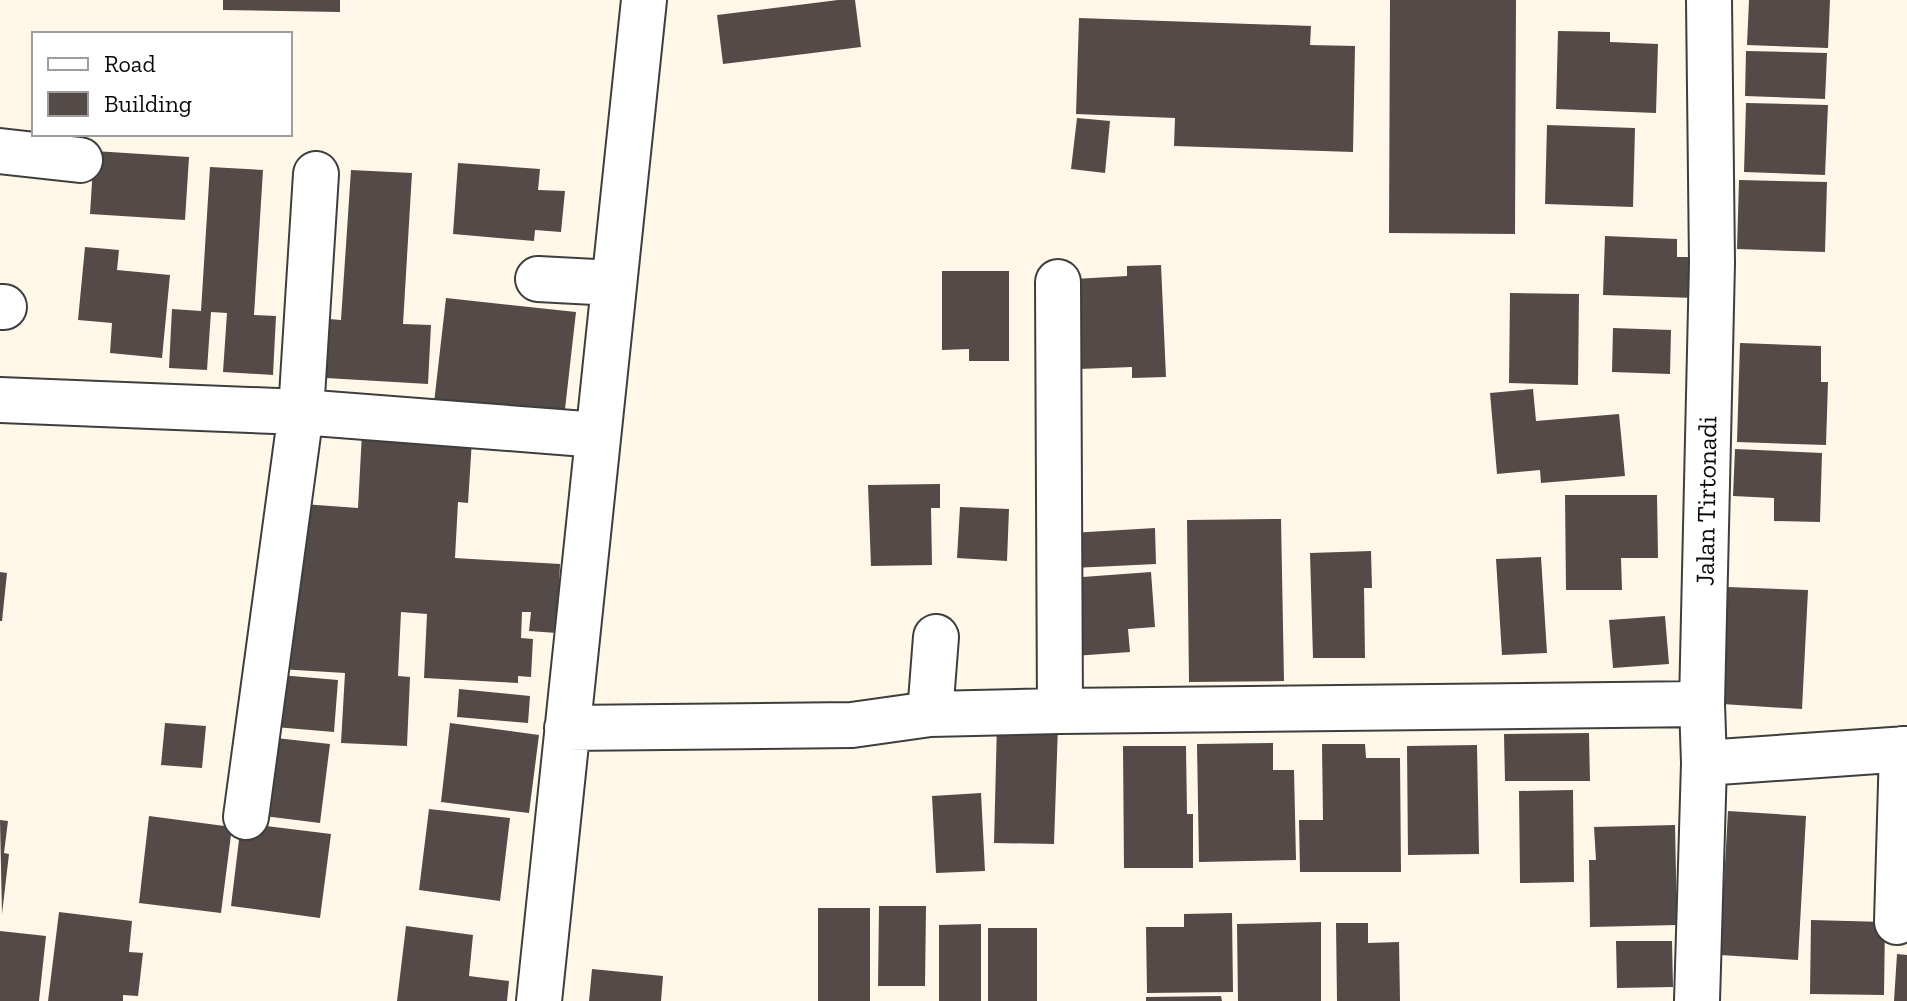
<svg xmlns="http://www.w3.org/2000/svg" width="1907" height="1001" viewBox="0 0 1907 1001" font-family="'Zilla Slab',serif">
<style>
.building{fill:#544a47}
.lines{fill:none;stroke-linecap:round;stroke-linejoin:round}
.minor-casing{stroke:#3e3e3e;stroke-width:48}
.minor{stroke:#fff;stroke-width:44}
.labels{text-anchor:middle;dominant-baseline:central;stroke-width:8;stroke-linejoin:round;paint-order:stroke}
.street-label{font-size:26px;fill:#0b0b0b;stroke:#fff}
</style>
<rect width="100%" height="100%" fill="#fff8e9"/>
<path class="building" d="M 223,0 L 340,0 L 340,12 L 223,10 Z
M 838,0 L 855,0 L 861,47 L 723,64 L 717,15 Z
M 1390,0 L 1516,0 L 1515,234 L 1389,233 Z
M 1749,0 L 1830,0 L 1828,48 L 1747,45 Z
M 1079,18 L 1311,26 L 1310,45 L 1355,46 L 1353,152 L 1174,146 L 1175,118 L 1076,114 Z
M 1558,31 L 1610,32 L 1610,42 L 1658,44 L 1656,113 L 1556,109 Z
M 1746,51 L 1827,53 L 1825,99 L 1745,96 Z
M 1746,103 L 1828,105 L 1825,175 L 1744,172 Z
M 1077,118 L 1110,121 L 1105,173 L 1071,169 Z
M 1547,125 L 1635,128 L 1633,207 L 1545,204 Z
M 94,151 L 189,157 L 185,220 L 90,214 Z
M 458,163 L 540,169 L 538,190 L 565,191 L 561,232 L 535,230 L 534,241 L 453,234 Z
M 210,167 L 263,170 L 254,315 L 276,316 L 273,375 L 223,372 L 227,313 L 211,312 L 207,370 L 169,368 L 172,309 L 201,311 Z
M 351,170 L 412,173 L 403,324 L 431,325 L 428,384 L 326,378 L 329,319 L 341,320 Z
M 1739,180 L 1827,182 L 1825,252 L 1737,249 Z
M 1605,236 L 1677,239 L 1677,257 L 1696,257 L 1695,298 L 1603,295 Z
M 85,247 L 119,250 L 117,270 L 170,275 L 162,358 L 110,353 L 112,323 L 78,320 Z
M 1161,265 L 1166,377 L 1132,378 L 1132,367 L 1079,369 L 1074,279 L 1127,276 L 1127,266 Z
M 942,271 L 1009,271 L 1009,361 L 969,361 L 969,349 L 942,350 Z
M 1510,293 L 1579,294 L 1578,385 L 1509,383 Z
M 446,298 L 576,312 L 564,418 L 434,403 Z
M 1613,328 L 1671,330 L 1670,374 L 1612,372 Z
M 1740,343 L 1821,346 L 1821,382 L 1828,382 L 1826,445 L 1737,442 Z
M 1533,389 L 1536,421 L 1619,414 L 1625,476 L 1541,483 L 1540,470 L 1497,474 L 1490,393 Z
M 362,433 L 472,440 L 468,503 L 458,502 L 455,558 L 560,564 L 557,633 L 529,631 L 531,612 L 522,612 L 521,638 L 533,639 L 531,677 L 518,676 L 518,683 L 424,678 L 427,614 L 401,612 L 398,676 L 410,677 L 407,746 L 341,743 L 345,673 L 279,669 L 303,504 L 358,508 Z
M 1735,449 L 1822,453 L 1820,522 L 1774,521 L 1774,498 L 1733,496 Z
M 940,484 L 940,508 L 931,508 L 932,565 L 871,566 L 868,485 Z
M 1565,495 L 1657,495 L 1658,558 L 1621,558 L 1622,590 L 1566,590 Z
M 960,507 L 1009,509 L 1007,561 L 957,558 Z
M 1281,519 L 1284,681 L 1189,682 L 1187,520 Z
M 1155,528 L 1156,564 L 1073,568 L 1071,533 Z
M 1371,551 L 1372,588 L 1364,588 L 1365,658 L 1313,658 L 1310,553 Z
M 1541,557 L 1547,653 L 1502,655 L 1496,559 Z
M 0,572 L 7,573 L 2,621 L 0,621 Z
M 1151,572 L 1155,627 L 1128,629 L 1130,652 L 1074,656 L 1069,578 Z
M 1727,587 L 1808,590 L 1802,709 L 1722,704 Z
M 1665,616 L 1669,664 L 1613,668 L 1609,620 Z
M 280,675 L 338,680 L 334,732 L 275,727 Z
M 459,689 L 530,696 L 528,723 L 457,717 Z
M 165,723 L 206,726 L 202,768 L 161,765 Z
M 450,723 L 539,735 L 529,813 L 441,802 Z
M 997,723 L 1058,725 L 1054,844 L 994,843 Z
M 1589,733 L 1590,781 L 1505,781 L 1504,734 Z
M 258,736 L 330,744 L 320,823 L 248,814 Z
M 1273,743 L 1273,770 L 1294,770 L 1296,860 L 1199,862 L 1197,744 Z
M 1322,744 L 1365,744 L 1366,758 L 1400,758 L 1401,872 L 1300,872 L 1299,820 L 1323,820 Z
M 1477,745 L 1479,854 L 1408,855 L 1407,746 Z
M 1123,746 L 1186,746 L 1187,814 L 1193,814 L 1193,868 L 1124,868 Z
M 1573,790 L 1574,882 L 1520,883 L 1519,791 Z
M 981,793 L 985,871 L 936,873 L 932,796 Z
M 429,809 L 510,818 L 500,901 L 419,890 Z
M 1728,811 L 1806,816 L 1798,960 L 1720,955 Z
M 149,816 L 232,827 L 221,913 L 139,903 Z
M 0,820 L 8,821 L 4,853 L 9,854 L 2,914 Z
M 241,823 L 331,834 L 320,918 L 231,906 Z
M 1675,825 L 1677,925 L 1590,927 L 1589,860 L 1596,860 L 1594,827 Z
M 879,906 L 926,906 L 925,986 L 878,986 Z
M 818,908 L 870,908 L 870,1001 L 818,1001 Z
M 59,912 L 132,921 L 129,952 L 143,953 L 138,996 L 123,995 L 123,1001 L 48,1001 Z
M 1232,913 L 1233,992 L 1147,993 L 1146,927 L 1184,927 L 1184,914 Z
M 1811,920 L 1885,922 L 1884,995 L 1810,994 Z
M 1321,922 L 1321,1001 L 1238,1001 L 1237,924 Z
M 1336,923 L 1368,923 L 1368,943 L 1399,942 L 1400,1001 L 1337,1001 Z
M 981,924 L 981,1001 L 939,1001 L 939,925 Z
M 406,926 L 473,935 L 469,976 L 509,981 L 507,1001 L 397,1001 Z
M 988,928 L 1037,928 L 1037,1001 L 988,1001 Z
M 0,931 L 46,936 L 39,1001 L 0,1001 Z
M 1616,941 L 1672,941 L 1673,987 L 1617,988 Z
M 1897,954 L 1907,955 L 1907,1001 L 1894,1001 Z
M 592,969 L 663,976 L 661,1001 L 589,1001 Z
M 1221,996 L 1222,1001 L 1146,1001 L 1146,997 Z"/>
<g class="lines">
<g class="minor-casing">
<path id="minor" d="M 0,151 L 80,160
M 538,279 L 614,283
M 1058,282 L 1060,711
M 0,307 L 4,307
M 0,400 L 301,412 L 598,435
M 930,714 L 936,637
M 567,728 L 852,725 L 930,714 L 1060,711 L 1702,704
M 1704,763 L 1907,749
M 246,817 L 301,412 L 316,174
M 1897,922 L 1902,749
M 539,1001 L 644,0
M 1697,1001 L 1704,763 L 1702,704 L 1712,263 L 1709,0"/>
</g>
<use href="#minor" class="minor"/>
</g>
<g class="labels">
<g class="street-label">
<text transform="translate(1706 501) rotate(-89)">Jalan Tirtonadi</text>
</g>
</g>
<rect x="32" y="32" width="260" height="104" fill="#ffffff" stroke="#9d9d9d" stroke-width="2"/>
<rect x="48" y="58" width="40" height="12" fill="#ffffff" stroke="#9d9d9d" stroke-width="2"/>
<text x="104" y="72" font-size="24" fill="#0b0b0b">Road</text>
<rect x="48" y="92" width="40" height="24" fill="#544a47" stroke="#9d9d9d" stroke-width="2"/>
<text x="104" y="112" font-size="24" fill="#0b0b0b">Building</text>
</svg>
